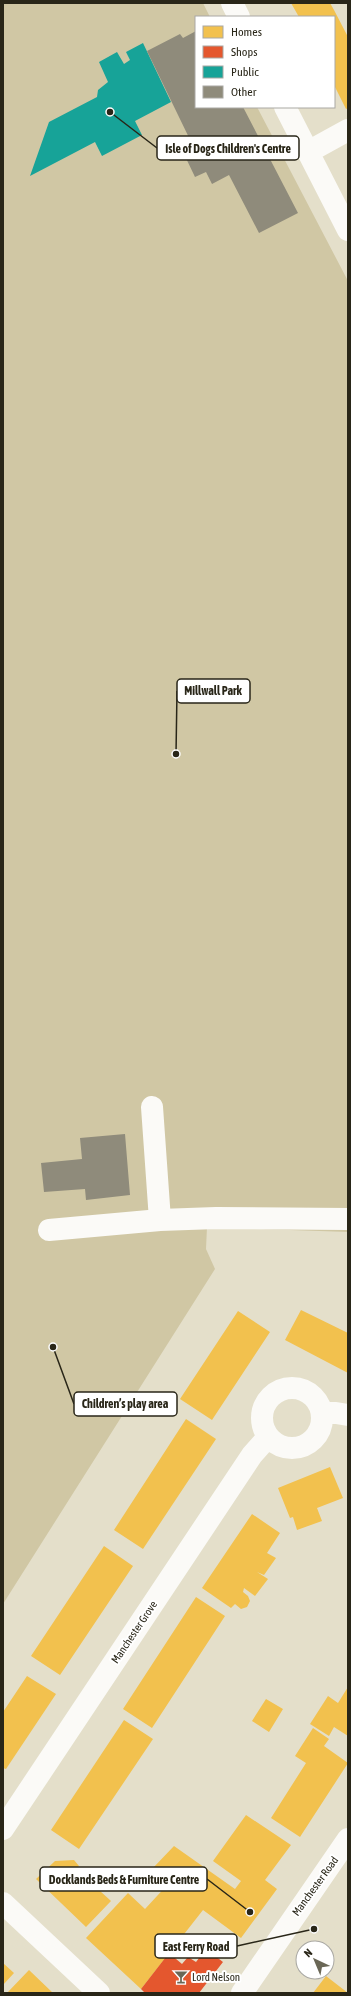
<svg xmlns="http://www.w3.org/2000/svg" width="351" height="1996" viewBox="0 0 351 1996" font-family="'Asap Condensed',sans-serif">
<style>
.green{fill:#d0c7a4}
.homes{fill:#f2c14e}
.shops{fill:#e4572e}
.public{fill:#17a398}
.building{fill:#8f8b7b}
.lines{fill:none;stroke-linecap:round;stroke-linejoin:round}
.minor{stroke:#fbfaf7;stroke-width:22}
.major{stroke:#fbfaf7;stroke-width:22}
.labels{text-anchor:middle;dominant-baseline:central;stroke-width:4;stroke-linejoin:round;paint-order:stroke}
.street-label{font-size:11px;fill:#292618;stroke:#fff}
.poi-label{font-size:11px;fill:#292618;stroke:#fff;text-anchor:start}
.leader{fill:none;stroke:#292618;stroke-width:1.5}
.callout-dot{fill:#292618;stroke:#fff;stroke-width:1.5}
.callout{fill:#fff;stroke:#292618;stroke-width:1.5}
.callout-label{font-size:12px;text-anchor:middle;font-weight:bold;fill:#292618}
</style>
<rect width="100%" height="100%" fill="#e4dfca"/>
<path class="green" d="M 3,3 L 203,3 L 210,17 L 196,17 L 196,107 L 257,107 L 348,281 L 348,1232 L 207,1227 L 206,1249 L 215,1269 L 3,1604 Z"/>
<path class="homes" d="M 291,3 L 330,3 L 334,10 L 348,37 L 348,108 L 346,109 L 334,85 L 334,17 L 299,17 Z
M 301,1310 L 348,1333 L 348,1373 L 285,1340 Z
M 238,1311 L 270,1332 L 212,1420 L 180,1399 Z
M 186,1419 L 216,1439 L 143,1549 L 114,1530 Z
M 330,1467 L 343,1498 L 317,1508 L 322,1521 L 297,1530 L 293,1517 L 290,1518 L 278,1488 Z
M 252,1514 L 280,1533 L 267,1553 L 276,1558 L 264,1575 L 257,1572 L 268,1579 L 255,1596 L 244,1588 L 243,1592 L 248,1596 L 250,1601 L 247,1607 L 241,1609 L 235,1604 L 231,1608 L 202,1588 Z
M 104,1546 L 133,1566 L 60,1675 L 31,1656 Z
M 196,1597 L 225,1616 L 152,1728 L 123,1709 Z
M 27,1676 L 56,1694 L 6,1769 L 3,1768 L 3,1712 Z
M 348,1687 L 348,1736 L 334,1727 L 329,1736 L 310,1724 L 328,1696 L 338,1703 Z
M 266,1699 L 283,1709 L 269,1732 L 252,1721 Z
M 124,1720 L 153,1739 L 79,1849 L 51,1830 Z
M 313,1728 L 329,1739 L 324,1746 L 348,1763 L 300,1837 L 271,1818 L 306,1763 L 295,1756 Z
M 246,1815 L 291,1845 L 265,1880 L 277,1889 L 241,1938 L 203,1910 L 141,1989 L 86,1938 L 128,1893 L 145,1909 L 169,1883 L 152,1869 L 174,1846 L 235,1889 L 241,1881 L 213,1861 Z
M 74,1860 L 79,1866 L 76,1869 L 111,1901 L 86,1927 L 36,1879 L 55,1861 Z
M 3,1963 L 14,1973 L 3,1985 Z
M 29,1970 L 53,1993 L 7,1993 Z
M 326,1976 L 348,1993 L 313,1993 Z"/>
<path class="shops" d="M 206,1949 L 223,1962 L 199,1993 L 145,1993 L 141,1989 L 169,1953 L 182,1964 L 188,1957 L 196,1962 Z"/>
<path class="public" d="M 143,43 L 171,102 L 135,121 L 142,135 L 102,156 L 95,142 L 30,176 L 49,122 L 97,97 L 98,90 L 108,82 L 99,62 L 117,52 L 124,64 L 130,60 L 126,52 Z"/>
<path class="building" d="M 196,31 L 196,107 L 243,107 L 298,213 L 259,233 L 229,175 L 212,184 L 206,172 L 195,177 L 184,154 L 194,148 L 147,51 L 180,34 L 183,38 Z
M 125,1134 L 130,1195 L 86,1200 L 85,1189 L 44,1192 L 41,1163 L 82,1159 L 80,1138 Z"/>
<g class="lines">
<path class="minor" d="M 232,3 L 239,17
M 285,107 L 348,230
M 308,152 L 348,130
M 152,1107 L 160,1220 L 216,1218 L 348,1219
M 49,1230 L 160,1220
M262 1418a30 30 0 1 1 60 0a30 30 0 1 1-60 0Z
M 322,1413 L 336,1413 L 348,1415
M 3,1829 L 252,1455 L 268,1437
M 3,1903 L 99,1993"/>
<path class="major" d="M 242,1993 L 348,1839"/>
</g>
<defs>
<g id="bar-bare" transform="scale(1.08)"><path d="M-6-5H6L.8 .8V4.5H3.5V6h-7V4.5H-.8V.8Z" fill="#6a6756" stroke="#fff" stroke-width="2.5" paint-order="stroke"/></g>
</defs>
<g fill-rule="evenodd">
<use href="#bar-bare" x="181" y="1977"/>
</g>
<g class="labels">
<g class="street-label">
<text transform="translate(134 1632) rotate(-56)">Manchester Grove</text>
<text transform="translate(315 1886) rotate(-54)">Manchester Road</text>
</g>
<g class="poi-label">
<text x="192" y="1977">Lord Nelson</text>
</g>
</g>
<path class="leader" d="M110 112L157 148M176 754L177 691M53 1347L74 1404M250 1912L207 1879M314 1929L237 1946"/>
<g class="callout-dot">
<circle cx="110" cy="112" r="4"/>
<circle cx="176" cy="754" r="4"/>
<circle cx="53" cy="1347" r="4"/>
<circle cx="250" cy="1912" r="4"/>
<circle cx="314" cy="1929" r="4"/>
</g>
<g class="callout">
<rect x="157" y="136" width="142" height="24" rx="4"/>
<rect x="177" y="679" width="73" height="24" rx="4"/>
<rect x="74" y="1392" width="103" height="24" rx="4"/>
<rect x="40" y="1867" width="167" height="24" rx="4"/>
<rect x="155" y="1934" width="82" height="24" rx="4"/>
</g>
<g class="callout-label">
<text x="228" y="153">Isle of Dogs Children's Centre</text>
<text x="213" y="695">Millwall Park</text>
<text x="125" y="1408">Children’s play area</text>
<text x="124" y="1884">Docklands Beds &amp; Furniture Centre</text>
<text x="196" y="1951">East Ferry Road</text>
</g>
<rect width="351" height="1996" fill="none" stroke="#292618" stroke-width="8"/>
<rect x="195" y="16" width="140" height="92" fill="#ffffff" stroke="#a9a8a3"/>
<rect x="203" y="26" width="20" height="12" fill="#f2c14e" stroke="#a9a8a3"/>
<text x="231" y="36" font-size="12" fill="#292618">Homes</text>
<rect x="203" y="46" width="20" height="12" fill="#e4572e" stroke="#a9a8a3"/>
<text x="231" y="56" font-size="12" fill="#292618">Shops</text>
<rect x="203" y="66" width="20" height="12" fill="#17a398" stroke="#a9a8a3"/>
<text x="231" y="76" font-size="12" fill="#292618">Public</text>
<rect x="203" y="86" width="20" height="12" fill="#8f8b7b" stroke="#a9a8a3"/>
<text x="231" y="96" font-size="12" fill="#292618">Other</text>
<g transform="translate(315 1960) rotate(316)"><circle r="19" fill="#ffffff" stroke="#a9a8a3"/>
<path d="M0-3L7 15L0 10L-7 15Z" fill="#6a6756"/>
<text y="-6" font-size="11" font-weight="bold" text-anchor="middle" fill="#292618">N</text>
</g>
</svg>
